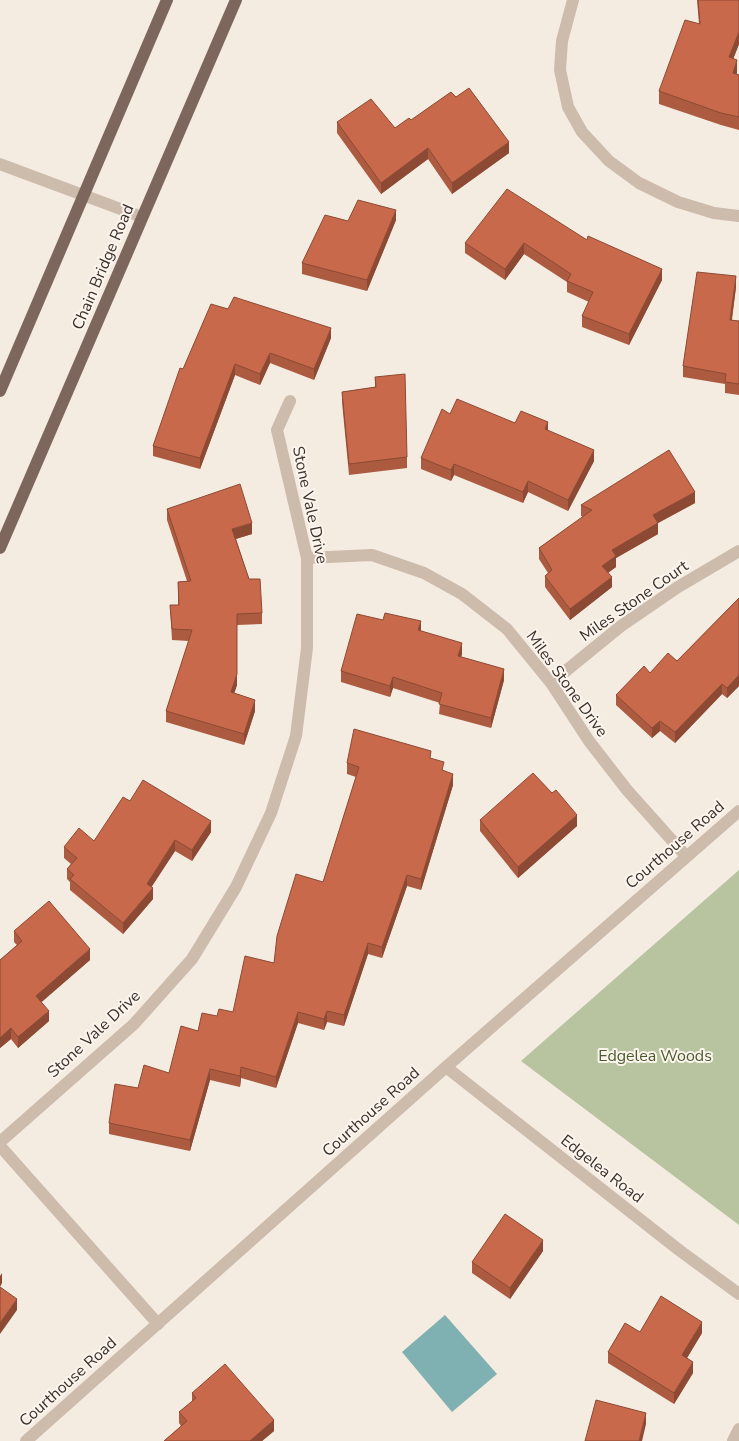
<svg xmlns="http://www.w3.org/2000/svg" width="739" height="1441" viewBox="0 0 739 1441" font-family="'Nunito Sans',sans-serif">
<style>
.green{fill:#b8c4a0}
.water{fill:#7fb0b2}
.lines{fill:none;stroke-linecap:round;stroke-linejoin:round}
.minor{stroke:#cdbbac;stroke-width:12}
.tertiary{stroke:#cdbbac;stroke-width:12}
.primary{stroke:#7d675c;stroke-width:12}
.wall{fill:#ac5a40}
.shaded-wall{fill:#8c4a34}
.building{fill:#c8694b;stroke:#8c4a34}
.labels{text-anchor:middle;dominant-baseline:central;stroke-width:4;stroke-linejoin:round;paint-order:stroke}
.street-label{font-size:16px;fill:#3b302b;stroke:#fbf5ee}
.park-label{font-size:16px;fill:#4a5a2e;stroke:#fbf5ee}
</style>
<rect width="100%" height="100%" fill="#f4ebe1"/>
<path class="green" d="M 739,870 L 739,1225 L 521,1061 Z"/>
<path class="water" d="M 445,1315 L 497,1374 L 452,1412 L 402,1352 Z"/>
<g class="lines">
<path class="minor" d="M 573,0 L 562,41 L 560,70 L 568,107 L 582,132 L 609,161 L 639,183 L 678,202 L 714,213 L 739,216
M 0,164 L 142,217
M 307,558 L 372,555 L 424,573 L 462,594 L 507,629 L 551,683 L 589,741 L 627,790 L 686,856
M 551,683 L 621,626 L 678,587 L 739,551
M 0,1142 L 134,1024 L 192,959 L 236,887 L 271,813 L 296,736 L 307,648 L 307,558 L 277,430 L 290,401
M 0,1146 L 158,1324
M 733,1441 L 739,1429"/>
<path class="tertiary" d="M 446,1067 L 679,1250 L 739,1294
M 26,1441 L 446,1067 L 739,811"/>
<path class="primary" d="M 0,391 L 167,0
M 0,548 L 236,0"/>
</g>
<path class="wall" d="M 697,0 L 739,0 L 739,44 L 733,59 L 737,73 L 736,74 L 739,75 L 739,130 L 721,125 L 659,104 L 659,91 L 699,24 Z
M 456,97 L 509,153 L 452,194 L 428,159 L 381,194 L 337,133 L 337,122 L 395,128 Z
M 396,220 L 367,291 L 302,274 L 302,263 Z
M 587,240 L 662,280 L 629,345 L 582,327 L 582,316 L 589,302 L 567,292 L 567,282 L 524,254 L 505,280 L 465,253 L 465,243 Z
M 736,287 L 732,320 L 739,321 L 739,395 L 725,393 L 725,384 L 683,377 L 683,366 Z
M 331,338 L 314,380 L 270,363 L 260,385 L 235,375 L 200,469 L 153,456 L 153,446 L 183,369 Z
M 375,377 L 407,457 L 407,468 L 349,475 L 342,402 L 342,392 L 375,387 Z
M 450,414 L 515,423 L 548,431 L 594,461 L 568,511 L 528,492 L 523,503 L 454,475 L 451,481 L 421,469 L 421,458 Z
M 695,503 L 658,523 L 658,534 L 616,558 L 616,567 L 608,573 L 612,587 L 570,620 L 545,587 L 545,576 L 548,573 L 539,559 L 539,548 L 583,517 L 581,516 L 581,505 Z
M 167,509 L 252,534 L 236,539 L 249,579 L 262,613 L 262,624 L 237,625 L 237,685 L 234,693 L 255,711 L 244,745 L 166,722 L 166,711 L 189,641 L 172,640 L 170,605 L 178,605 L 178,582 L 187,581 L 167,520 Z
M 739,598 L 739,686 L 727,698 L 722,694 L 675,743 L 660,731 L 652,738 L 616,705 L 616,695 L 650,673 L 677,661 Z
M 421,631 L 462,654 L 461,657 L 504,680 L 491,728 L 439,714 L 440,703 L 393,688 L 390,697 L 341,682 L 341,671 Z
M 431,759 L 444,771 L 453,785 L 421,890 L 407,886 L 382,958 L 368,954 L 344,1026 L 327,1022 L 324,1030 L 298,1023 L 276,1088 L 241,1078 L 240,1087 L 210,1080 L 190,1151 L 109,1134 L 109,1123 L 138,1088 L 169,1073 L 198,1031 L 217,1016 L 233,1012 L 274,963 L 323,882 L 356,777 L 347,774 L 347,763 Z
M 130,801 L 211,832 L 192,861 L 175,851 L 151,887 L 153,899 L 123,934 L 70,890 L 70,882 L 67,879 L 67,869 L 71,864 L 64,858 L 64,847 L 94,841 Z
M 480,820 L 577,826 L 518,878 L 480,831 Z
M 14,931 L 90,960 L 41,1002 L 49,1021 L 18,1048 L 11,1039 L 0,1048 L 0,960 L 17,945 L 14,942 Z
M 543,1251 L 510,1299 L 472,1273 L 472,1262 Z
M 702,1333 L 687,1358 L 693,1373 L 674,1404 L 608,1363 L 608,1352 Z
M 192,1393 L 274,1431 L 262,1441 L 164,1441 L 181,1426 L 179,1423 L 179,1412 L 192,1402 Z"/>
<path class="shaded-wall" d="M 739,32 L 739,44 L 729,70 L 729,57 Z
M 737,60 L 737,73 L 733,86 L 733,73 Z
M 509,142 L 509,153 L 452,194 L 452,183 Z
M 428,148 L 428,159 L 381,194 L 381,183 Z
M 396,210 L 396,220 L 367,291 L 367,280 Z
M 524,243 L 524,254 L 505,280 L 505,269 Z
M 662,269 L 662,280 L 629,345 L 629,334 Z
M 736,276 L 736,287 L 730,331 L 730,320 Z
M 331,328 L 331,338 L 314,380 L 314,369 Z
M 270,353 L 270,363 L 260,385 L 260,374 Z
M 235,364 L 235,375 L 200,469 L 200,458 Z
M 548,422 L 548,433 L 545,429 Z
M 594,450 L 594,461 L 568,511 L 568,500 Z
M 454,464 L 454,475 L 451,481 L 451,470 Z
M 528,481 L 528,492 L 523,503 L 523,492 Z
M 695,492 L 695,503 L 658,523 L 658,534 L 616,558 L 616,567 L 602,577 L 602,566 L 612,550 L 653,515 Z
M 252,523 L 252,534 L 232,540 L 232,529 Z
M 612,577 L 612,587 L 570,620 L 570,609 Z
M 421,621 L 421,632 L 418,630 Z
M 462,643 L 462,654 L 458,667 L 458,656 Z
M 504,669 L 504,680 L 491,728 L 491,718 Z
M 237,674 L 237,685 L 231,703 L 231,692 Z
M 739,675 L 739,686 L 727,698 L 727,688 Z
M 393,677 L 393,688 L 390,697 L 390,686 Z
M 722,684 L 722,694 L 675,743 L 675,732 Z
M 255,700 L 255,711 L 244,745 L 244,734 Z
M 660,721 L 660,731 L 652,738 L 652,728 Z
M 453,774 L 453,785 L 421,890 L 421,879 Z
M 577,815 L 577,826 L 518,878 L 518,867 Z
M 211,821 L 211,832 L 192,861 L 192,850 Z
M 175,840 L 175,851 L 147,894 L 147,884 Z
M 407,875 L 407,886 L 382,958 L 382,947 Z
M 153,888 L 153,899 L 123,934 L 123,923 Z
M 368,943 L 368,954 L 344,1026 L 344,1015 Z
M 90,949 L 90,960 L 36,1007 L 36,996 Z
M 49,1011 L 49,1021 L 18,1048 L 18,1037 Z
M 327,1011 L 327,1022 L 324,1030 L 324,1019 Z
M 298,1012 L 298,1023 L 276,1088 L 276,1077 Z
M 11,1028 L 11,1039 L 0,1048 L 0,1038 Z
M 241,1067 L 241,1078 L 240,1087 L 240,1076 Z
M 210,1069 L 210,1080 L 190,1151 L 190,1140 Z
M 543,1240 L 543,1251 L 510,1299 L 510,1288 Z
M 2,1273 L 2,1283 L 0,1287 L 0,1276 Z
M 17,1299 L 17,1310 L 0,1334 L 0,1323 Z
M 702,1322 L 702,1333 L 682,1366 L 682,1355 Z
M 693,1362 L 693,1373 L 674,1404 L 674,1393 Z
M 646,1413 L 646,1424 L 642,1441 L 639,1441 Z
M 274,1420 L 274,1431 L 262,1441 L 250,1441 Z"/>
<path class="building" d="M 698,0 L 739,0 L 739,32 L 729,57 L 737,60 L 733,73 L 739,75 L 739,117 L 721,113 L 659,91 L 685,20 L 700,24 Z
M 469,88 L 509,142 L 452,183 L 428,148 L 381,183 L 337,122 L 371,99 L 395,128 L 409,118 L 411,120 L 451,92 L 456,97 Z
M 507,189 L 587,240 L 588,236 L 662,269 L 629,334 L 582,316 L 593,292 L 567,281 L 571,274 L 524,243 L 505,269 L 465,243 Z
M 358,200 L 396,210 L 367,280 L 302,263 L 325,215 L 348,221 Z
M 697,272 L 736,276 L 730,320 L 739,321 L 739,384 L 725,382 L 726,374 L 683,366 Z
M 234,297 L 331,328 L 314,369 L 270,353 L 260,374 L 235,364 L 200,458 L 153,446 L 180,368 L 183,369 L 211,304 L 228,309 Z
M 405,374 L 407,457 L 349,464 L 342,392 L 376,387 L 375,377 Z
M 457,399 L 515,423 L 521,411 L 548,422 L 545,429 L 594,450 L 568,500 L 528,481 L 523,492 L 454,464 L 451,470 L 421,458 L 442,409 L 450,414 Z
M 669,450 L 695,492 L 653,515 L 658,523 L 612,550 L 616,556 L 602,566 L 612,577 L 570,609 L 545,576 L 552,570 L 539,548 L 592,510 L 581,505 Z
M 240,484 L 252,523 L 232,529 L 249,579 L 260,579 L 262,613 L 237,614 L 237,674 L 231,692 L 255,700 L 244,734 L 166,711 L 192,630 L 172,629 L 170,605 L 179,605 L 178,582 L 191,581 L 167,509 Z
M 739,598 L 739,675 L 727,688 L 722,684 L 675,732 L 660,721 L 652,728 L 616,695 L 644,666 L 650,673 L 668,653 L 677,661 Z
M 385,613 L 421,621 L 418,630 L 462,643 L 458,656 L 504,669 L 491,718 L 439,704 L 442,693 L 393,677 L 390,686 L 341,671 L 357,614 L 383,620 Z
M 354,729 L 431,751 L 430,758 L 444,762 L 442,770 L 453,774 L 421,879 L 407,875 L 382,947 L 368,943 L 344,1015 L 327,1011 L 324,1019 L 298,1012 L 276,1077 L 241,1067 L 240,1076 L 210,1069 L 190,1140 L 109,1123 L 115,1084 L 138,1088 L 144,1065 L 169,1073 L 181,1026 L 198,1031 L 202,1013 L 217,1016 L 219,1009 L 233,1012 L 245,956 L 274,963 L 277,936 L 296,874 L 323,882 L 359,767 L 347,763 Z
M 533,773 L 552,793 L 556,790 L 577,815 L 518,867 L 480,820 Z
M 143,780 L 211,821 L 192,850 L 175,840 L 147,884 L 153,888 L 123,923 L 70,879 L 74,875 L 67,869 L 77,858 L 64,847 L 79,828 L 94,841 L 123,797 L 130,801 Z
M 49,901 L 90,949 L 36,996 L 49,1011 L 18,1037 L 11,1028 L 0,1038 L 0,960 L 22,941 L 14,931 Z
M 505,1214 L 543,1240 L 510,1288 L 472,1262 Z
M 0,1287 L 17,1299 L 0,1323 Z
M 661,1296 L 702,1322 L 682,1355 L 693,1362 L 674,1393 L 608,1352 L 625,1323 L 640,1332 Z
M 225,1364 L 274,1420 L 250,1441 L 164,1441 L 187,1421 L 179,1412 L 196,1398 L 192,1393 Z
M 596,1400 L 646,1413 L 639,1441 L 585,1441 Z"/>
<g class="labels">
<g class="street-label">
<text transform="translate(103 267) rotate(-67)">Chain Bridge Road</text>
<text transform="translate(310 505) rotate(78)">Stone Vale Drive</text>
<text transform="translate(634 601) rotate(-35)">Miles Stone Court</text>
<text transform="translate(567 684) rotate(54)">Miles Stone Drive</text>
<text transform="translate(675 845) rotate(-41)">Courthouse Road</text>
<text transform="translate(94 1034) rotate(-43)">Stone Vale Drive</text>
<text transform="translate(371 1112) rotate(-42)">Courthouse Road</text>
<text transform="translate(602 1169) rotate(38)">Edgelea Road</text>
<text transform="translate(68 1382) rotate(-42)">Courthouse Road</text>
</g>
<g class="park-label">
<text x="655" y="1056">Edgelea Woods</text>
</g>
</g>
</svg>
